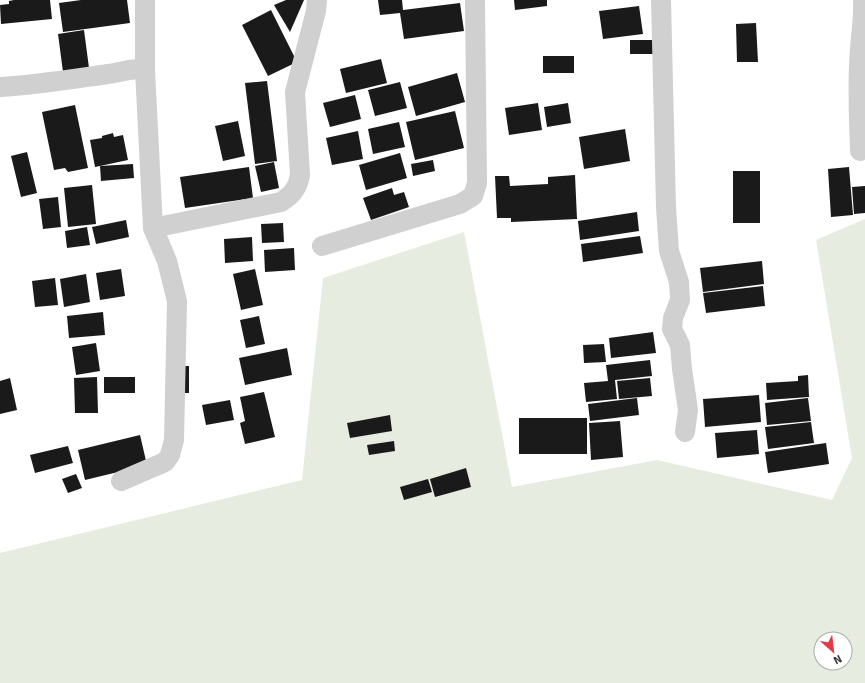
<svg xmlns="http://www.w3.org/2000/svg" width="865" height="683" viewBox="0 0 865 683" font-family="Signika,sans-serif">
<style>
.green{fill:#e6ecdf;fill-rule:evenodd}
.building{fill:#1a1a1a}
.lines{fill:none;stroke-linecap:round;stroke-linejoin:round}
.minor{stroke:#d0d0d0;stroke-width:20}
</style>
<rect width="100%" height="100%" fill="#fff"/>
<path class="green" d="M 865,219 L 865,683 L 0,683 L 0,553 L 302,480 L 323,278 L 464,232 L 512,487 L 657,460 L 832,500 L 852,458 L 816,240 ZM 821,639 L 845,639 L 845,663 L 821,663 Z"/>
<path class="building" d="M 14,0 L 50,0 L 52,19 L 1,24 L 0,5 L 9,4 L 9,1 Z
M 81,0 L 127,0 L 130,23 L 63,32 L 59,3 Z
M 286,0 L 304,0 L 290,32 L 274,5 Z
M 378,0 L 402,0 L 403,10 L 460,3 L 464,31 L 404,39 L 400,13 L 380,15 Z
M 514,0 L 547,0 L 547,6 L 515,10 Z
M 639,6 L 643,34 L 603,39 L 599,11 Z
M 271,10 L 297,62 L 268,76 L 242,25 Z
M 756,23 L 758,62 L 737,62 L 736,24 Z
M 84,30 L 89,68 L 63,72 L 58,34 Z
M 630,40 L 658,40 L 658,54 L 630,54 Z
M 543,56 L 574,56 L 574,73 L 543,73 Z
M 381,59 L 387,83 L 346,93 L 340,69 Z
M 457,73 L 465,102 L 416,116 L 408,87 Z
M 267,81 L 277,161 L 255,164 L 245,83 Z
M 400,82 L 407,108 L 375,116 L 368,90 Z
M 355,95 L 361,119 L 330,127 L 323,103 Z
M 538,103 L 542,130 L 509,135 L 505,108 Z
M 568,103 L 571,123 L 547,127 L 544,107 Z
M 75,105 L 88,168 L 68,172 L 65,168 L 54,170 L 42,112 Z
M 455,111 L 464,148 L 415,160 L 406,122 Z
M 238,121 L 245,156 L 223,161 L 215,126 Z
M 399,122 L 405,147 L 373,154 L 368,129 Z
M 625,129 L 630,161 L 584,169 L 579,137 Z
M 358,131 L 363,159 L 332,165 L 326,138 Z
M 113,133 L 114,137 L 123,135 L 128,160 L 95,167 L 90,140 L 102,138 L 102,136 Z
M 27,152 L 37,193 L 21,197 L 11,156 Z
M 400,153 L 407,178 L 366,190 L 359,165 Z
M 433,160 L 435,171 L 413,176 L 411,164 Z
M 274,162 L 279,188 L 261,192 L 255,166 Z
M 133,164 L 134,178 L 101,181 L 100,166 Z
M 249,167 L 253,198 L 185,208 L 180,177 Z
M 849,167 L 853,215 L 831,217 L 828,169 Z
M 733,171 L 760,171 L 760,223 L 733,223 Z
M 575,175 L 577,219 L 511,222 L 511,218 L 497,218 L 495,176 L 509,176 L 510,186 L 548,184 L 548,177 Z
M 92,185 L 96,224 L 68,227 L 64,188 Z
M 865,186 L 865,213 L 854,214 L 852,187 Z
M 392,188 L 394,195 L 404,192 L 409,207 L 371,220 L 363,198 Z
M 58,197 L 61,227 L 43,229 L 39,199 Z
M 637,212 L 639,231 L 580,240 L 578,221 Z
M 126,220 L 129,237 L 96,244 L 92,227 Z
M 283,223 L 284,242 L 262,243 L 261,224 Z
M 87,227 L 90,245 L 67,248 L 65,231 Z
M 640,236 L 643,253 L 583,262 L 581,244 Z
M 252,237 L 253,261 L 225,263 L 224,239 Z
M 294,248 L 295,270 L 265,272 L 264,250 Z
M 762,261 L 764,284 L 703,292 L 700,268 Z
M 121,269 L 125,296 L 100,300 L 96,273 Z
M 255,269 L 263,305 L 241,310 L 233,274 Z
M 86,274 L 90,302 L 64,307 L 60,279 Z
M 55,278 L 58,305 L 35,307 L 32,281 Z
M 763,286 L 765,306 L 706,313 L 703,293 Z
M 103,312 L 105,335 L 69,338 L 67,316 Z
M 259,316 L 265,344 L 246,348 L 240,320 Z
M 653,332 L 656,353 L 611,358 L 609,338 Z
M 96,343 L 100,371 L 76,375 L 72,347 Z
M 604,344 L 606,362 L 584,363 L 583,345 Z
M 287,348 L 292,375 L 245,385 L 239,358 Z
M 650,360 L 652,376 L 615,380 L 617,399 L 586,402 L 584,383 L 608,381 L 606,365 Z
M 177,366 L 189,366 L 189,393 L 177,393 Z
M 808,375 L 809,397 L 767,400 L 766,383 L 798,381 L 798,376 Z
M 97,377 L 98,413 L 75,413 L 74,378 Z
M 104,377 L 135,377 L 135,393 L 104,393 Z
M 10,378 L 17,410 L 0,414 L 0,381 Z
M 650,378 L 652,396 L 619,399 L 617,381 Z
M 264,392 L 275,437 L 245,444 L 240,423 L 245,421 L 240,397 Z
M 759,395 L 761,422 L 705,427 L 703,399 Z
M 637,398 L 639,415 L 590,421 L 588,404 Z
M 808,398 L 811,421 L 767,425 L 765,403 Z
M 230,400 L 234,420 L 206,425 L 202,405 Z
M 390,415 L 392,431 L 350,438 L 347,423 Z
M 519,418 L 587,418 L 587,454 L 519,454 Z
M 620,421 L 623,457 L 591,460 L 589,423 Z
M 811,422 L 814,443 L 768,449 L 765,427 Z
M 757,430 L 759,454 L 717,458 L 715,433 Z
M 140,435 L 147,465 L 85,480 L 78,450 Z
M 394,441 L 395,451 L 369,455 L 367,445 Z
M 826,443 L 829,464 L 768,473 L 765,452 Z
M 68,446 L 73,463 L 35,473 L 30,455 Z
M 466,468 L 471,487 L 435,497 L 430,479 Z
M 76,474 L 82,488 L 68,493 L 62,479 Z
M 428,479 L 432,492 L 404,500 L 400,487 Z"/>
<g class="lines">
<path class="minor" d="M 661,0 L 666,207 L 669,251 L 679,282 L 680,300 L 673,318 L 672,329 L 680,345 L 682,369 L 688,410 L 685,432
M 0,87 C 36,85 73,79 108,74 C 121,73 132,67 145,70
M 860,151 C 859,117 857,83 860,49 C 861,33 864,17 863,0
M 153,228 L 281,202 C 292,195 298,188 300,175 L 295,92 L 316,11 L 317,0
M 322,246 L 460,204 L 473,196 L 477,183 L 475,0
M 121,481 L 165,462 L 170,455 L 174,440 L 177,301 L 167,261 L 153,228 L 145,70 L 145,0"/>
</g>
<g transform="translate(833 651) rotate(152)"><circle r="19" fill="#ffffff" stroke="#adadad"/>
<path d="M0-3L7 15L0 10L-7 15Z" fill="#e63946"/>
<text y="-6" font-size="11" font-weight="bold" text-anchor="middle" fill="#333333">N</text>
</g>
</svg>
